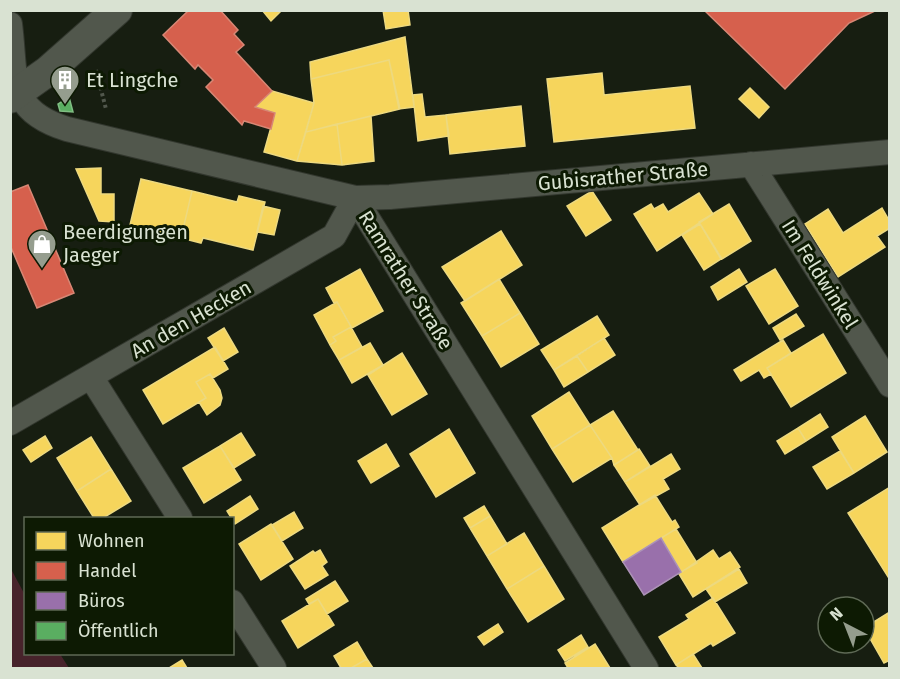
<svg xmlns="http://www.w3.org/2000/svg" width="900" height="679" viewBox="0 0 900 679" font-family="'Fira Sans',sans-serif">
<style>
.grass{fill:#47232b}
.homes{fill:#f6d55c;stroke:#edd97f;stroke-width:1.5}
.shops{fill:#d6604d;stroke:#d78775;stroke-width:1.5}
.offices{fill:#9970ab;stroke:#ac92b7;stroke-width:1.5}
.public{fill:#5aae61;stroke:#80be83;stroke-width:1.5}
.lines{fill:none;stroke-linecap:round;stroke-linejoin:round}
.minor-casing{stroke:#32372e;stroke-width:26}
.tertiary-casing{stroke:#32372e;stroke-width:32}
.path{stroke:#51574c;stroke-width:4;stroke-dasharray:3 3;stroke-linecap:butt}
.minor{stroke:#51574c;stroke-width:24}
.tertiary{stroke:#51574c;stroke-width:30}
.labels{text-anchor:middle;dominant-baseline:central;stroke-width:6;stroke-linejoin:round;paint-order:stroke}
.poi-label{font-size:20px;fill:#d9e2d2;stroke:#0d1a03;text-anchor:start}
.street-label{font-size:20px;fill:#d9e2d2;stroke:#0d1a03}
</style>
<rect width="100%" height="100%" fill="#171e11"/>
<path class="grass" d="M 11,569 L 25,595 L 26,654 L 60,654 L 69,668 L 11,668 Z"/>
<path class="homes" d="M 262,10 L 282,10 L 271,21 Z
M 383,10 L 408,10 L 410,25 L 386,29 Z
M 405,37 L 414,107 L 399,109 L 389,60 L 311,79 L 310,62 Z
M 389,60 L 400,109 L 306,132 L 314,103 L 311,79 Z
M 602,73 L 604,95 L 690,86 L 695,128 L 554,142 L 547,79 Z
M 750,88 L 769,107 L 759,118 L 739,99 Z
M 272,91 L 314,103 L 297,161 L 264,152 L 275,113 L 255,107 Z
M 422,94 L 425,117 L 446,115 L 449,136 L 418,141 L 413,95 Z
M 521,106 L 525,146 L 450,154 L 446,115 Z
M 371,116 L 374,161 L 342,165 L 337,124 Z
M 337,124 L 342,165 L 297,161 L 306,132 Z
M 101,168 L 101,194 L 114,194 L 114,222 L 99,221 L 76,169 Z
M 141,179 L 192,191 L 181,238 L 130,225 Z
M 192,191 L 237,202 L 239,196 L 265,202 L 253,250 L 203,238 L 201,243 L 181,238 Z
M 592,191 L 611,220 L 586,236 L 567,206 Z
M 699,193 L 713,214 L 657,251 L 634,214 L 651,204 L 654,209 L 663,204 L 668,212 Z
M 729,204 L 751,241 L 722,259 L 699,222 Z
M 263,206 L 280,210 L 274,235 L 257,232 Z
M 882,208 L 890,222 L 890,228 L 877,236 L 885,247 L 838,277 L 805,224 L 828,209 L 843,233 Z
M 700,224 L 721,259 L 704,270 L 682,235 Z
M 501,231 L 522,265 L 465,301 L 442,267 Z
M 360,269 L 383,311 L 352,328 L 337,302 L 334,303 L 326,288 Z
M 739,269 L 747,282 L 718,300 L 711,287 Z
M 775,269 L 798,306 L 769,324 L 746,286 Z
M 499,279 L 520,313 L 482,336 L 461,303 Z
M 337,302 L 351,327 L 333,337 L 336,341 L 330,345 L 314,315 Z
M 520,313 L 539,344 L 501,367 L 482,336 Z
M 796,314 L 804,326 L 780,340 L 773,328 Z
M 597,316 L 609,335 L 554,370 L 541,350 Z
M 351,327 L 362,347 L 339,360 L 330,345 L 336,341 L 333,337 Z
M 224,328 L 238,352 L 223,361 L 208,338 Z
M 823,334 L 846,373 L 791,407 L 767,368 Z
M 604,338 L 615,355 L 588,372 L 577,356 Z
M 783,340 L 791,353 L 767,368 L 771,374 L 764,378 L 759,370 L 741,381 L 734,370 Z
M 370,343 L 383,365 L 352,383 L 339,360 Z
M 215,347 L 228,369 L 213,378 L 210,374 L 196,382 L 206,398 L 163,424 L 143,390 Z
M 402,353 L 427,394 L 392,415 L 368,375 Z
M 577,356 L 588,372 L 564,387 L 554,370 Z
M 210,374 L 220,390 L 222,398 L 220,405 L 207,415 L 199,402 L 206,398 L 196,382 Z
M 569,392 L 590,425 L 552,449 L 532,416 Z
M 613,411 L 638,450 L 614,465 L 612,458 L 590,425 Z
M 820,414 L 828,427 L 806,441 L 798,428 Z
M 865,416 L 887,452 L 854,473 L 832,437 Z
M 590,425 L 612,458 L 573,482 L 552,449 Z
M 798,428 L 806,441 L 785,454 L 777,441 Z
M 449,429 L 475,473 L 436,497 L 410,454 Z
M 241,433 L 255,455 L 234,468 L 220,446 Z
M 45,436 L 52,448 L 31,462 L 23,450 Z
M 91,437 L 111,469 L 77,491 L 57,458 Z
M 386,444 L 399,466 L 371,483 L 358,461 Z
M 220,446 L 241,480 L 204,503 L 183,468 Z
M 639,449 L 650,466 L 625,482 L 614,465 Z
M 840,451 L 854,473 L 827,489 L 813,467 Z
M 671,454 L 680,469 L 663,479 L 669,489 L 640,505 L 625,482 Z
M 111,469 L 131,501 L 103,518 L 94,518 L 77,491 Z
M 890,487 L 890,580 L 848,513 Z
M 655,495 L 672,522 L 675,520 L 679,527 L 623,562 L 602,528 Z
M 250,496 L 258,509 L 235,524 L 227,511 Z
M 484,506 L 490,516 L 470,528 L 464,518 Z
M 294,512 L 303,528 L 282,541 L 272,525 Z
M 490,516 L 507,544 L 487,556 L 470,528 Z
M 271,524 L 293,559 L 261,580 L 239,544 Z
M 676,529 L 697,563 L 681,572 L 661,538 Z
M 524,533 L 544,566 L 507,589 L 487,556 Z
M 320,550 L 327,562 L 322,566 L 328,575 L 305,589 L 290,566 L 313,551 L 315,553 Z
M 713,550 L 719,559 L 730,552 L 740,567 L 693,597 L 679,574 Z
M 544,566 L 564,599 L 528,622 L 507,589 Z
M 739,569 L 747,583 L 715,602 L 706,589 Z
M 335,581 L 348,601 L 327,614 L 318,599 L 309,604 L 306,599 Z
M 713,598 L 735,633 L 713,646 L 711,643 L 676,665 L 659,637 L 689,619 L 686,615 Z
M 318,599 L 334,625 L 298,648 L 282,621 Z
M 888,613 L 890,660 L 884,663 L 864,628 Z
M 498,624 L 503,632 L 484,645 L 478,637 Z
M 581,635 L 588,647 L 565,661 L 558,650 Z
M 357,642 L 367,659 L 351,668 L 341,668 L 334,656 Z
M 595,644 L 610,668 L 568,668 L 565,663 Z
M 693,654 L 702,668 L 679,668 L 676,665 Z
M 367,659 L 373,668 L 351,668 Z
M 182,660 L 187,668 L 169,668 Z"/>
<path class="shops" d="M 189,10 L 220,10 L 238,30 L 234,34 L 244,45 L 236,52 L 272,91 L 255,107 L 275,113 L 271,129 L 244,121 L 242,125 L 206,87 L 213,80 L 198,65 L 195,69 L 163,35 Z
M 704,10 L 877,10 L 849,23 L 785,89 Z
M 28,185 L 74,293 L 37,308 L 10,245 L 10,192 Z"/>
<path class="offices" d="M 661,538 L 681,572 L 644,595 L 623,562 Z"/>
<path class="public" d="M 69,97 L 73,112 L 60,111 L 58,104 Z"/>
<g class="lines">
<g class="minor-casing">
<path id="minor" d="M 10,24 C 17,78 6,110 67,129 L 355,198 L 390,197 L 890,152
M 751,164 L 890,385
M 355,198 L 646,668
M 91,377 L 180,518
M 10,423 L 334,236 L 355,198
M 232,602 L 274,668"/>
</g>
<g class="tertiary-casing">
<path id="tertiary" d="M 10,98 L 48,71 L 117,10"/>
</g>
<path class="path" d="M 96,70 L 106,109"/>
<use href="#minor" class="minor"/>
<use href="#tertiary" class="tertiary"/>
</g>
<defs>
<g id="building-pin" transform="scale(1.5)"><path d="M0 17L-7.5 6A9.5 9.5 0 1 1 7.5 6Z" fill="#959d8e" stroke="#0d1a03"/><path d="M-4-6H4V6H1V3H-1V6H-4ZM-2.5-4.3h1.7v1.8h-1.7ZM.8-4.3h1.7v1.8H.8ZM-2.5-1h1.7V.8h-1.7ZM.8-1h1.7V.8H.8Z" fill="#fff"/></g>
<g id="shop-pin" transform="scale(1.5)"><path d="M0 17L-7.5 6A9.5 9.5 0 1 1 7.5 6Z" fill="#959d8e" stroke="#0d1a03"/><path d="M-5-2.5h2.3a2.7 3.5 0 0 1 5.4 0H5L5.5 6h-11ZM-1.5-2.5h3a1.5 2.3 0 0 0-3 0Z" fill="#fff"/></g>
</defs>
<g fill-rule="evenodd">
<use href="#building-pin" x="65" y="80"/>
<use href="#shop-pin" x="42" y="244"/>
</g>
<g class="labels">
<g class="poi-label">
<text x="86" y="80">Et Lingche</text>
<text x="63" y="232">Beerdigungen<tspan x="63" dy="23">Jaeger</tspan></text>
</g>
<g class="street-label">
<text transform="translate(623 176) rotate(-5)">Gubisrather Straße</text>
<text transform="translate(820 274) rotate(58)">Im Feldwinkel</text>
<text transform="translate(406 280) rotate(58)">Ramrather Straße</text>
<text transform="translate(191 319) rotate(-30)">An den Hecken</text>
</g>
</g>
<rect width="900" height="679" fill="none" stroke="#d9e2d2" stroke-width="24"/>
<rect x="24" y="517" width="210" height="138" fill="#0d1a03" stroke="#5f6a56" stroke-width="1.5"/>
<rect x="36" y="532" width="30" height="18" fill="#f6d55c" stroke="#5f6a56" stroke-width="1.5"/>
<text x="78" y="547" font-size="18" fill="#d9e2d2">Wohnen</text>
<rect x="36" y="562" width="30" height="18" fill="#d6604d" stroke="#5f6a56" stroke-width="1.5"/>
<text x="78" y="577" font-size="18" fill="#d9e2d2">Handel</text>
<rect x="36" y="592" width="30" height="18" fill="#9970ab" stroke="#5f6a56" stroke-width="1.5"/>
<text x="78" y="607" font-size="18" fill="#d9e2d2">Büros</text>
<rect x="36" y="622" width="30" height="18" fill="#5aae61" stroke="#5f6a56" stroke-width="1.5"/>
<text x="78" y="637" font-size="18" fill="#d9e2d2">Öffentlich</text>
<g transform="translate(846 625) rotate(318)"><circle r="28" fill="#0d1a03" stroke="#5f6a56" stroke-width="1.5"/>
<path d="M0-4.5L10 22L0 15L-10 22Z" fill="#959d8e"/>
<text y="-9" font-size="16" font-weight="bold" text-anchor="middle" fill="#d9e2d2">N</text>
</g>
</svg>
